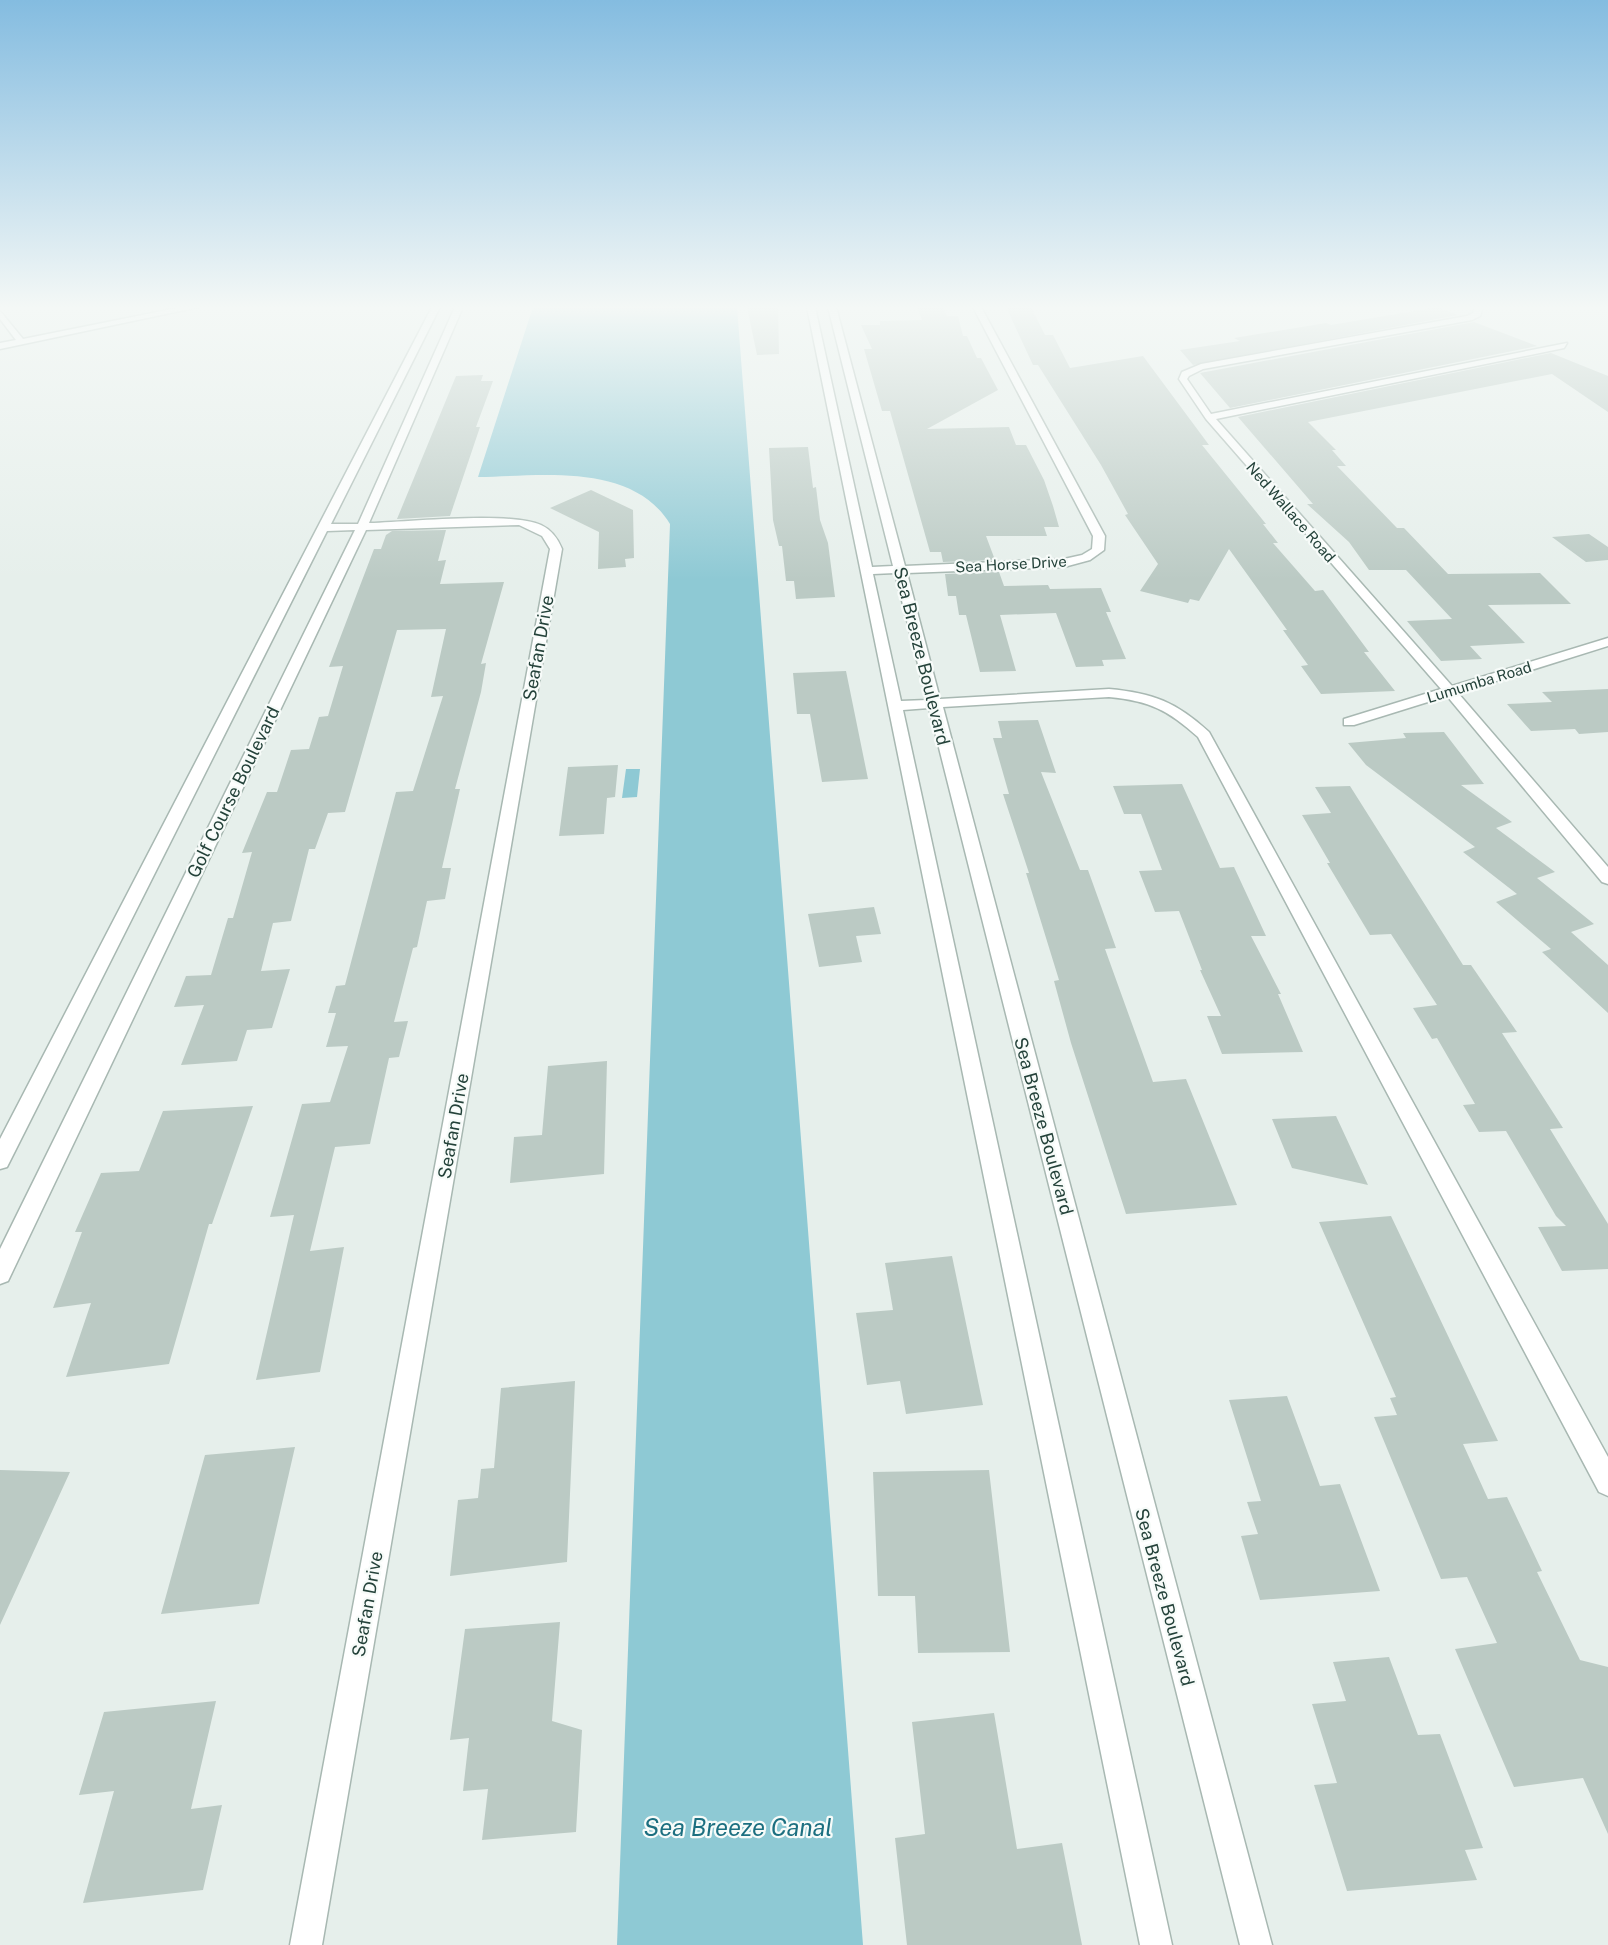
<svg xmlns="http://www.w3.org/2000/svg" width="1608" height="1945" viewBox="0 0 1608 1945" font-family="'Public Sans',sans-serif">
<style>
.water{fill:#8ec9d4}
.building{fill:#bbcac4}
.lines{fill:none;stroke-linecap:round;stroke-linejoin:round}
.street-casing{stroke:#a8b8b2;stroke-width:3}
.street{fill:#fff;fill-rule:evenodd}
.labels{text-anchor:middle;dominant-baseline:central;stroke-width:4.5;stroke-linejoin:round;paint-order:stroke}
.far-street-label{font-size:15px;fill:#24423a;stroke:#f7fbf9}
.street-label{font-size:18px;fill:#24423a;stroke:#f7fbf9}
.near-water-label{font-size:24px;font-style:italic;fill:#1c6f80;stroke:#f7fbf9}
</style>
<rect width="100%" height="100%" fill="#e6efeb"/>
<path class="water" d="M 533,307 L 737,307 L 863,1945 L 617,1945 L 670,524 C 632,462 541,476 478,477 Z
M 626,769 L 640,769 L 637,797 L 622,798 Z"/>
<path class="building" d="M 747,307 L 778,307 L 779,354 L 757,355 Z
M 917,307 L 943,307 L 947,316 L 958,316 L 963,336 L 967,336 L 977,358 L 981,358 L 998,390 L 927,429 L 1009,427 L 1016,445 L 1026,445 L 1044,480 L 1053,506 L 1059,527 L 1044,527 L 1047,536 L 986,536 L 995,560 L 943,562 L 941,552 L 930,552 L 890,411 L 882,411 L 864,349 L 872,349 L 861,325 L 880,325 L 880,321 L 922,320 Z
M 1006,307 L 1031,307 L 1045,335 L 1053,335 L 1070,368 L 1143,356 L 1209,445 L 1202,445 L 1266,524 L 1263,524 L 1278,543 L 1273,543 L 1315,591 L 1323,590 L 1369,652 L 1364,652 L 1395,691 L 1321,694 L 1301,666 L 1308,665 L 1283,630 L 1287,630 L 1229,549 L 1199,601 L 1190,599 L 1188,603 L 1140,591 L 1158,564 L 1125,515 L 1128,514 L 1101,465 L 1038,365 L 1033,365 Z
M 1438,307 L 1458,315 L 1193,365 L 1180,350 L 1240,341 L 1234,338 L 1326,323 L 1331,325 Z
M 1474,322 L 1537,346 L 1230,408 L 1200,373 Z
M 1551,353 L 1608,376 L 1608,412 L 1552,374 L 1308,422 L 1336,450 L 1332,450 L 1346,466 L 1337,466 L 1397,528 L 1404,528 L 1448,574 L 1540,573 L 1571,604 L 1488,605 L 1525,643 L 1470,646 L 1482,659 L 1441,661 L 1407,621 L 1452,619 L 1406,570 L 1369,570 L 1349,542 L 1307,504 L 1313,504 L 1238,417 Z
M 483,375 L 481,381 L 493,381 L 476,427 L 480,427 L 450,516 L 397,519 L 456,376 Z
M 808,447 L 813,488 L 816,487 L 820,520 L 828,543 L 835,597 L 796,599 L 794,581 L 786,581 L 782,546 L 779,546 L 773,520 L 769,448 Z
M 591,490 L 633,510 L 634,558 L 625,559 L 626,567 L 598,569 L 599,532 L 550,508 Z
M 446,530 L 438,561 L 446,560 L 440,584 L 504,582 L 481,664 L 486,663 L 481,692 L 455,789 L 460,789 L 442,868 L 451,868 L 445,899 L 427,901 L 417,947 L 413,948 L 394,1022 L 408,1021 L 399,1057 L 389,1058 L 370,1144 L 335,1147 L 310,1251 L 344,1247 L 320,1372 L 256,1380 L 294,1215 L 270,1217 L 302,1104 L 330,1102 L 348,1046 L 326,1047 L 336,1013 L 328,1013 L 336,986 L 345,985 L 396,792 L 413,791 L 443,696 L 431,697 L 446,629 L 397,630 L 345,812 L 328,813 L 315,849 L 309,849 L 291,921 L 273,923 L 261,971 L 290,969 L 272,1028 L 247,1030 L 237,1061 L 181,1065 L 204,1005 L 174,1007 L 186,976 L 211,975 L 228,918 L 233,918 L 252,852 L 242,853 L 267,792 L 277,792 L 291,750 L 309,749 L 319,717 L 328,716 L 343,666 L 329,667 L 374,549 L 381,549 L 386,535 L 392,531 Z
M 1589,534 L 1608,547 L 1608,560 L 1586,562 L 1552,537 Z
M 999,572 L 1004,586 L 1048,585 L 1050,589 L 1101,588 L 1111,612 L 1106,612 L 1126,659 L 1102,660 L 1104,666 L 1076,667 L 1056,613 L 1000,615 L 1016,671 L 980,672 L 966,615 L 959,615 L 956,596 L 948,596 L 945,574 Z
M 846,671 L 868,779 L 822,782 L 810,714 L 797,714 L 793,673 Z
M 1608,689 L 1608,732 L 1579,734 L 1575,729 L 1531,731 L 1507,704 L 1552,702 L 1542,692 Z
M 1038,720 L 1056,773 L 1041,772 L 1080,870 L 1088,870 L 1116,948 L 1105,949 L 1153,1082 L 1186,1079 L 1237,1205 L 1126,1214 L 1071,1043 L 1054,981 L 1059,980 L 1026,873 L 1029,873 L 1003,794 L 1009,794 L 993,738 L 1002,738 L 998,721 Z
M 1444,732 L 1484,784 L 1461,785 L 1512,822 L 1496,828 L 1555,872 L 1537,878 L 1594,924 L 1571,932 L 1608,965 L 1608,1013 L 1542,952 L 1551,949 L 1496,902 L 1517,894 L 1463,852 L 1475,847 L 1366,765 L 1348,743 L 1406,738 L 1403,733 Z
M 618,765 L 615,797 L 607,798 L 604,834 L 559,836 L 568,767 Z
M 1182,784 L 1220,868 L 1234,867 L 1266,936 L 1251,936 L 1281,994 L 1278,994 L 1303,1052 L 1222,1054 L 1207,1016 L 1221,1016 L 1200,970 L 1202,970 L 1179,911 L 1155,912 L 1139,871 L 1162,870 L 1141,814 L 1124,814 L 1113,786 Z
M 1350,786 L 1463,965 L 1471,965 L 1517,1032 L 1502,1033 L 1563,1128 L 1550,1129 L 1608,1224 L 1608,1269 L 1562,1271 L 1538,1227 L 1566,1226 L 1556,1216 L 1506,1131 L 1479,1132 L 1463,1105 L 1475,1104 L 1437,1038 L 1432,1039 L 1413,1008 L 1437,1005 L 1391,934 L 1370,935 L 1327,863 L 1330,863 L 1302,815 L 1331,813 L 1315,787 Z
M 874,907 L 881,934 L 856,936 L 862,962 L 819,967 L 808,914 Z
M 607,1061 L 604,1174 L 510,1183 L 514,1137 L 542,1135 L 548,1066 Z
M 253,1106 L 212,1224 L 209,1224 L 169,1364 L 66,1377 L 91,1303 L 53,1308 L 82,1232 L 75,1232 L 101,1173 L 139,1171 L 163,1111 Z
M 1336,1116 L 1368,1185 L 1292,1168 L 1272,1119 Z
M 1391,1216 L 1498,1441 L 1463,1444 L 1488,1499 L 1507,1497 L 1542,1571 L 1537,1572 L 1580,1660 L 1608,1667 L 1608,1834 L 1583,1778 L 1514,1787 L 1455,1649 L 1497,1643 L 1467,1577 L 1441,1579 L 1374,1417 L 1397,1415 L 1390,1398 L 1396,1397 L 1319,1222 Z
M 952,1256 L 983,1405 L 906,1414 L 900,1381 L 867,1385 L 856,1313 L 893,1310 L 885,1263 Z
M 575,1381 L 567,1562 L 450,1576 L 458,1500 L 478,1498 L 481,1469 L 494,1468 L 501,1388 Z
M 1287,1396 L 1320,1486 L 1340,1484 L 1380,1591 L 1260,1600 L 1241,1536 L 1258,1534 L 1247,1502 L 1261,1501 L 1229,1400 Z
M 295,1447 L 259,1604 L 161,1614 L 205,1455 Z
M 0,1470 L 70,1472 L 0,1625 Z
M 989,1470 L 1010,1652 L 918,1653 L 915,1596 L 878,1596 L 873,1472 Z
M 560,1622 L 552,1721 L 582,1730 L 576,1832 L 482,1840 L 488,1789 L 463,1791 L 469,1738 L 450,1740 L 465,1629 Z
M 1389,1657 L 1418,1735 L 1440,1734 L 1483,1848 L 1465,1850 L 1477,1880 L 1347,1891 L 1314,1785 L 1337,1783 L 1312,1704 L 1346,1701 L 1333,1662 Z
M 216,1701 L 191,1809 L 222,1805 L 203,1890 L 83,1903 L 114,1791 L 79,1795 L 104,1712 Z
M 994,1713 L 1017,1849 L 1062,1843 L 1082,1945 L 907,1945 L 895,1838 L 925,1834 L 912,1722 Z"/>
<g class="lines">
<g class="street-casing">
<path id="street" d="M 182,307 L 199,307 L 0,349 L 0,343 L 16,340 L 0,319 L 0,311 L 23,339 Z
M 432,307 L 440,307 L 331,524 L 358,524 L 455,307 L 463,307 L 369,523 C 408,522 510,511 541,525 C 552,530 558,539 562,549 L 322,1945 L 290,1945 L 550,549 L 542,536 L 519,525 L 366,530 L 8,1281 L 0,1284 L 0,1249 L 355,530 L 327,531 L 7,1167 L 0,1169 L 0,1139 Z
M 807,307 L 815,307 L 872,567 L 893,566 L 828,307 L 836,307 L 905,566 L 1064,559 L 1082,555 L 1092,549 L 1093,536 L 973,307 L 981,307 L 1105,536 L 1104,550 L 1090,560 L 1064,567 L 907,573 L 940,699 L 1109,689 C 1153,693 1176,702 1209,732 L 1608,1457 L 1608,1496 L 1599,1492 L 1198,737 C 1168,710 1150,701 1109,697 L 943,707 L 1272,1945 L 1240,1945 L 929,708 L 903,710 L 1172,1945 L 1140,1945 ZM 895,573 L 927,700 L 901,701 L 873,574 Z
M 1475,307 L 1483,307 L 1480,316 L 1472,320 L 1203,369 L 1189,376 L 1187,379 L 1211,414 L 1567,343 L 1564,348 L 1216,419 L 1452,686 L 1608,638 L 1608,646 L 1458,693 L 1608,867 L 1608,884 L 1602,882 L 1447,696 L 1354,725 L 1344,725 L 1344,719 L 1441,689 L 1206,419 L 1179,379 L 1182,372 L 1201,364 L 1467,316 L 1473,313 Z"/>
</g>
<use href="#street" class="street"/>
</g>
<linearGradient id="sky" x2="0" y2="1"><stop stop-color="#84bce0"/><stop offset="0.53" stop-color="#f4f8f6"/><stop offset="1" stop-color="#f4f8f6" stop-opacity="0"/></linearGradient>
<rect width="1608" height="580" fill="url(#sky)"/>
<g class="labels">
<g class="far-street-label">
<text transform="translate(1291 512) rotate(49)">Ned Wallace Road</text>
<text transform="translate(1011 564) rotate(-3)">Sea Horse Drive</text>
<text transform="translate(1479 682) rotate(-17)">Lumumba Road</text>
</g>
<g class="street-label">
<text transform="translate(538 648) rotate(-80)">Seafan Drive</text>
<text transform="translate(922 656) rotate(76)">Sea Breeze Boulevard</text>
<text transform="translate(233 792) rotate(-64)">Golf Course Boulevard</text>
<text transform="translate(453 1126) rotate(-80)">Seafan Drive</text>
<text transform="translate(1044 1126) rotate(75)">Sea Breeze Boulevard</text>
<text transform="translate(1165 1597) rotate(75)">Sea Breeze Boulevard</text>
<text transform="translate(367 1604) rotate(-80)">Seafan Drive</text>
</g>
<g class="near-water-label">
<text x="738" y="1827">Sea Breeze Canal</text>
</g>
</g>
</svg>
